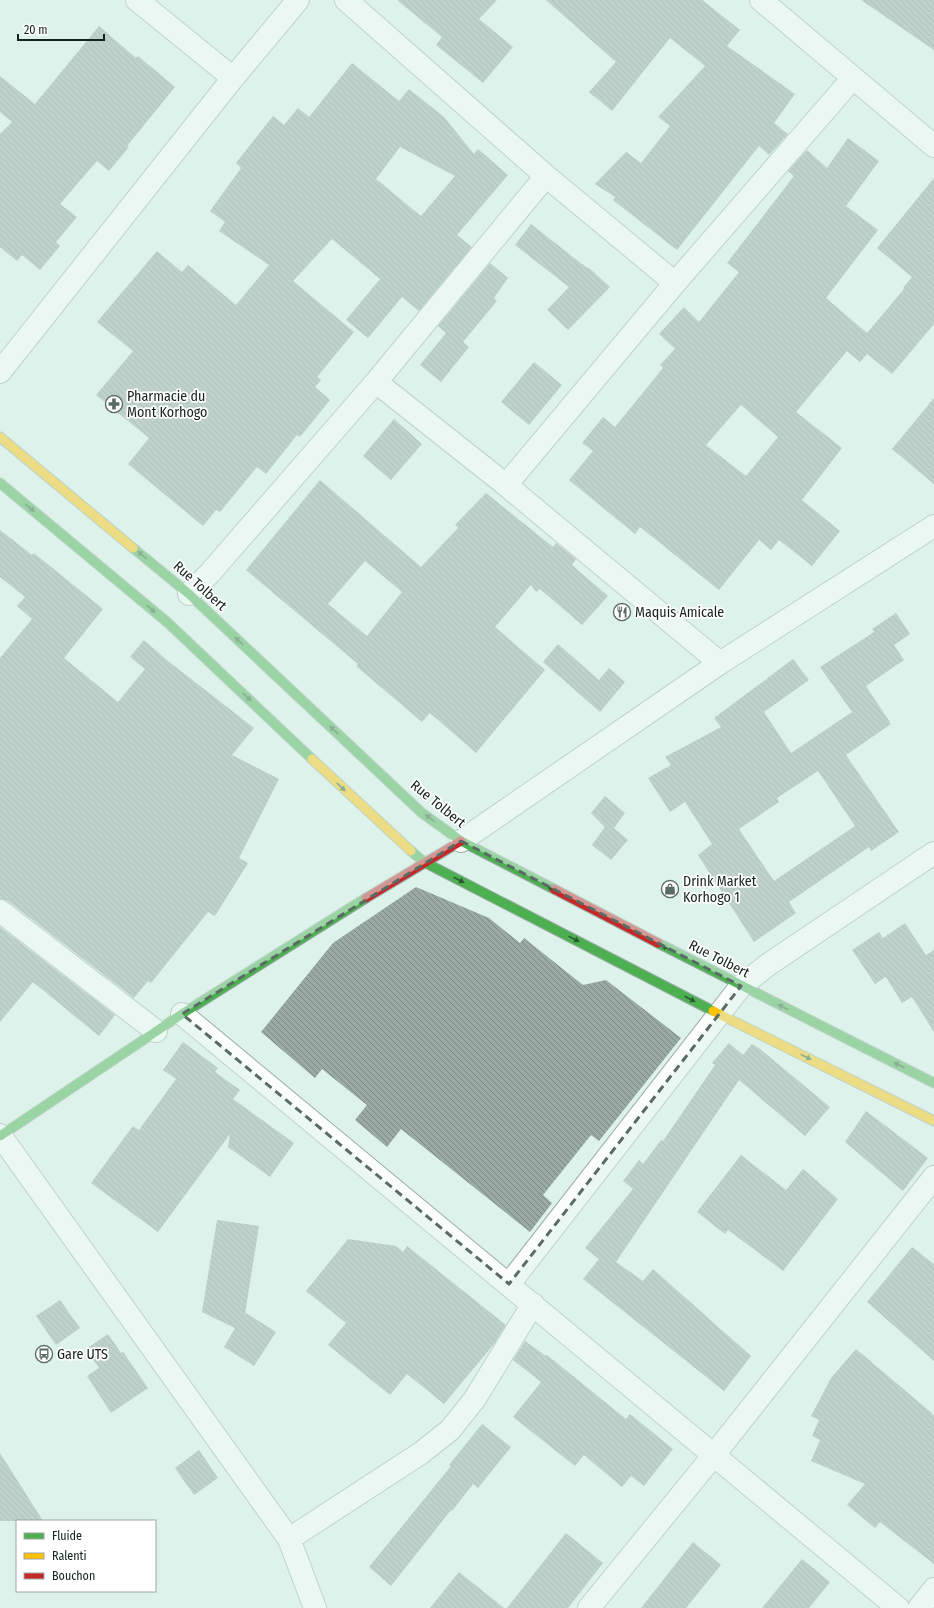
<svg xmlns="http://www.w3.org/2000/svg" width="934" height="1608" viewBox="0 0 934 1608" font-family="'Fira Sans Condensed',sans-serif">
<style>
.building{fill:url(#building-back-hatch);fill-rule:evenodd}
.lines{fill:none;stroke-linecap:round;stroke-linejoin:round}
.street-casing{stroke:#9baca6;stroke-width:24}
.fast-casing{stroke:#9baca6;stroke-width:11}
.slow-casing{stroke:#9baca6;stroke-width:11}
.jam-casing{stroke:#9baca6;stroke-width:11}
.street{stroke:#fafdfc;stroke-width:22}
.fast{stroke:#4caf50;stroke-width:9}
.slow{stroke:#ffc107;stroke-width:9}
.jam{stroke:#c62828;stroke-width:9}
.oneway{fill:#2a5b32}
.marked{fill:none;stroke:#5a6b65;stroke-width:3;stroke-dasharray:8 5;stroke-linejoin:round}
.labels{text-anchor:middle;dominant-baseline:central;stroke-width:3.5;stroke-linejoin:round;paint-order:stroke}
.poi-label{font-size:14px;fill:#14231e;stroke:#fefefe;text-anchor:start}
.street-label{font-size:14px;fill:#14231e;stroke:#fefefe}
</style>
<defs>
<pattern id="building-back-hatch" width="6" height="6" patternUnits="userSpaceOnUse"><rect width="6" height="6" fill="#99a9a4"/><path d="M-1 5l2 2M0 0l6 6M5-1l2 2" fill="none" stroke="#7c8985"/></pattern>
</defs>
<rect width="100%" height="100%" fill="#dcf2ea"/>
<path class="building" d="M 397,0 L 497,0 L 479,19 L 513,47 L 483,83 L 436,45 L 442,37 Z
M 546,0 L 702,0 L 740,30 L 727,46 L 795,94 L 774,123 L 788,134 L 769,155 L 759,146 L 677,250 L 613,200 L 615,197 L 595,184 L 626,152 L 641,163 L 670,126 L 658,117 L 705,66 L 670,38 L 612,111 L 589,92 L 616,62 Z
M 861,0 L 934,0 L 934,50 Z
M 99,26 L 136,58 L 138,56 L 175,87 L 127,146 L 129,147 L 109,171 L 97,161 L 60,204 L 77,217 L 56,242 L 60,246 L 40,270 L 22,255 L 17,261 L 0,247 L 0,134 L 12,122 L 0,112 L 0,76 L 35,104 Z
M 352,63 L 399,101 L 409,89 L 444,117 L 474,154 L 478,149 L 508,175 L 457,235 L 472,247 L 419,311 L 402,297 L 368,338 L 346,320 L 380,279 L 332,239 L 293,281 L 354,332 L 317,377 L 321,380 L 315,387 L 330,400 L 300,437 L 297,435 L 266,474 L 257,467 L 220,512 L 216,510 L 203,526 L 128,464 L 149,438 L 96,395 L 133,351 L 97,322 L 157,251 L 182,272 L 188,265 L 236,305 L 269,265 L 219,231 L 225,222 L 210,211 L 241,168 L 236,163 L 273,116 L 284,125 L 298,108 L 309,117 ZM 400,147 L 455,176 L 421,216 L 376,179 Z
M 848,138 L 879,161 L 846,206 L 878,230 L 826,298 L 867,333 L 904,289 L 903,288 L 912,277 L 877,248 L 934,178 L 934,324 L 892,374 L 867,354 L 860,362 L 847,351 L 796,412 L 842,448 L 802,500 L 840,531 L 812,566 L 779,540 L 771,550 L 759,540 L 719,590 L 640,527 L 635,534 L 569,480 L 593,451 L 582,443 L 603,417 L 615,427 L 663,368 L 660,365 L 675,349 L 659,334 L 684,307 L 699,322 L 739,272 L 727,263 L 794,176 L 788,171 L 807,150 L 827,168 ZM 741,405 L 778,437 L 746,476 L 706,445 Z
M 531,224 L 587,268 L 588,267 L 610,287 L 568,330 L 547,310 L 569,287 L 515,245 Z
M 490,263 L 508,278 L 494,298 L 497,301 L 463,342 L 469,347 L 441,382 L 420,365 L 446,333 L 438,326 Z
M 534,362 L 562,385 L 529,425 L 501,402 Z
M 934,398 L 934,484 L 892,449 Z
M 394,419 L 422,444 L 391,480 L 363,456 Z
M 320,480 L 421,567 L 458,528 L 455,525 L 486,493 L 553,547 L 556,543 L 576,559 L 572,565 L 608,596 L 582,625 L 540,589 L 536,592 L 531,585 L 495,627 L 545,670 L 476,753 L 430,713 L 422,722 L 356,666 L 358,664 L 246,570 ZM 365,561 L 402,592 L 367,636 L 328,604 Z
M 0,530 L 32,555 L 34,553 L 103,609 L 64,658 L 118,702 L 145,669 L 130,657 L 144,640 L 168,661 L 254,728 L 232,755 L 279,779 L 239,858 L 248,863 L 215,916 L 208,912 L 151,983 L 148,981 L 134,998 L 8,901 L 0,899 L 0,658 L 32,619 L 17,606 L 25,597 L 0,577 Z
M 896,613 L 910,634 L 894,645 L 904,660 L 866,686 L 891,724 L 846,755 L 899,832 L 871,851 L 869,847 L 789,902 L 796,913 L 754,942 L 698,855 L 712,844 L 685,802 L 670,812 L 648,778 L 671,765 L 665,757 L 721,727 L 714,718 L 793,659 L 809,680 L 764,712 L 791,753 L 852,712 L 820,667 L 874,632 L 872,629 ZM 818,771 L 855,826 L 774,881 L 739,829 L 779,802 L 777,798 Z
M 558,644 L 599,680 L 609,668 L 625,682 L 600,712 L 543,662 Z
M 605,796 L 625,813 L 614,828 L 628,840 L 611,860 L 592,845 L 605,827 L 591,813 Z
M 416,887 L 489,918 L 520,943 L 524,938 L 583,985 L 606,980 L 681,1038 L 599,1141 L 591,1135 L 543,1195 L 552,1203 L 530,1232 L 401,1129 L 387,1147 L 355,1120 L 367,1105 L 322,1069 L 315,1078 L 261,1032 L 333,943 Z
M 905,923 L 926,955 L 934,950 L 934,1032 L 912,997 L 902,1003 L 886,977 L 875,984 L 852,950 L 879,932 L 883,938 Z
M 0,927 L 115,1015 L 99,1036 L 33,982 L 0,1022 Z
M 183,1042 L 218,1068 L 215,1072 L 240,1090 L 233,1099 L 294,1143 L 270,1177 L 228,1147 L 230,1134 L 158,1232 L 91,1183 L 133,1126 L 139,1130 L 176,1079 L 163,1070 Z
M 729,1043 L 743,1055 L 752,1044 L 760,1049 L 830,1107 L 805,1136 L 739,1080 L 616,1262 L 643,1281 L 653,1269 L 751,1356 L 724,1391 L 583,1279 L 599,1259 L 585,1248 L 633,1189 L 623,1181 L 639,1160 L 643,1164 L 661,1140 L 663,1141 L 715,1065 L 712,1063 Z
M 866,1111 L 928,1158 L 903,1191 L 845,1142 Z
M 741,1155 L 786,1190 L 803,1169 L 838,1199 L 783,1271 L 728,1230 L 725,1234 L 697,1212 Z
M 217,1220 L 259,1226 L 245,1314 L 246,1313 L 276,1332 L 254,1366 L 224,1347 L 235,1328 L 202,1312 Z
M 348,1239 L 396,1246 L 403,1252 L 407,1246 L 506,1325 L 494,1344 L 444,1404 L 407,1374 L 390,1395 L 328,1345 L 346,1323 L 306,1291 Z
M 912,1247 L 934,1264 L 934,1361 L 867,1302 Z
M 60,1300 L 80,1328 L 56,1345 L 36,1316 Z
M 108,1334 L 121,1353 L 123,1352 L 148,1388 L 111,1413 L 87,1376 L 99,1368 L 86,1349 Z
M 525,1341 L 546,1356 L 547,1355 L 626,1419 L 630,1414 L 673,1449 L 644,1486 L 631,1476 L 622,1487 L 584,1455 L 575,1466 L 513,1417 L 541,1382 L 513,1360 Z
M 856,1349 L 934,1415 L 934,1564 L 880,1522 L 875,1528 L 847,1505 L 865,1484 L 811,1461 L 820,1440 L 812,1436 L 819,1420 L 811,1416 L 831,1378 Z
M 482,1424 L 511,1447 L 478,1488 L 473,1484 L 452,1511 L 451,1510 L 391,1586 L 369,1567 L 451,1466 L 449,1465 Z
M 199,1450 L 218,1478 L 194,1495 L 175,1468 Z
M 0,1453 L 43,1521 L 0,1521 Z
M 566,1533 L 603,1563 L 568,1608 L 507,1608 Z
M 693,1542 L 721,1565 L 686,1608 L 641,1608 Z
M 802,1559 L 830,1582 L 809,1608 L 762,1608 Z
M 459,1572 L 504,1608 L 430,1608 Z"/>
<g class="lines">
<g class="street-casing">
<path id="street" d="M 137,0 L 233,78
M 346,0 L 546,176 L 675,283
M 761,0 L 934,146
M 0,372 L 233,78 L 298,0
M 376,382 L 506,485 L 720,663
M 506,485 L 675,283 L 853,78
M 189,594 L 210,573 L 376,382 L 546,176
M 461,841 L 720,663 L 934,526
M 0,911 L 156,1031
M 182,1014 L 898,1608
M 0,1135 L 289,1539 L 315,1608
M 509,1284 L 741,986 L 769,964 L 934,853
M 289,1539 L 421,1453 L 450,1430 L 474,1400 L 533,1304
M 589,1608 L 713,1456 L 934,1177
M 919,1608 L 934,1589"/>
</g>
<g class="fast-casing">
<path id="fast" d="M 0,483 L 167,622 L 312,759
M 133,548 L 189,594 L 422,813 L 461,841 L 554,889
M 411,851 L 424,862 L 713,1011
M 658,943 L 934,1083
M 0,1136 L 182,1014 L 366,898"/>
</g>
<g class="slow-casing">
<path id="slow" d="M 0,437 L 133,548
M 312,759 L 411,851
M 713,1011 L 934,1121"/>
</g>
<g class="jam-casing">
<path id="jam" d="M 554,889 L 658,943
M 366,898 L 461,841"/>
</g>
<use href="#street" class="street"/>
<use href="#fast" class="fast"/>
<use href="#slow" class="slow"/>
<use href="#jam" class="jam"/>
</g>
<defs><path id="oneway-solid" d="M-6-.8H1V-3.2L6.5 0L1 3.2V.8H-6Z"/></defs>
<g class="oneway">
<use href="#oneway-solid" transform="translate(30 508) rotate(40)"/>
<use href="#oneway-solid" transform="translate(142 555) rotate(-140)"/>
<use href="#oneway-solid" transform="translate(151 609) rotate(40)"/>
<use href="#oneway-solid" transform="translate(239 641) rotate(-137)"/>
<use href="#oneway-solid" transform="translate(247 697) rotate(43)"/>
<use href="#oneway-solid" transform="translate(334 730) rotate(-137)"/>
<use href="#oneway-solid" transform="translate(341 787) rotate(43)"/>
<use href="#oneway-solid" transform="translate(430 818) rotate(-143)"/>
<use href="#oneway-solid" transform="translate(459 880) rotate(27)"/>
<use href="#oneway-solid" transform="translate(552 888) rotate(-153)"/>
<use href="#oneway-solid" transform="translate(574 939) rotate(27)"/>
<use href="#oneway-solid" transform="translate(667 948) rotate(-153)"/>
<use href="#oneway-solid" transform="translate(690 999) rotate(27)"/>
<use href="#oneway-solid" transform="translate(783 1007) rotate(-153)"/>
<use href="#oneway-solid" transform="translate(806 1057) rotate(27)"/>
<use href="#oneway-solid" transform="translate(899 1065) rotate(-153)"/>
</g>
<path d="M0 0H934V1608H0ZM 461,841 L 741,986 L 509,1284 L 182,1014 Z" fill="#dcf2ea" fill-opacity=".55" fill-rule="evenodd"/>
<path class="marked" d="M 461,841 L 741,986 L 509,1284 L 182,1014 Z"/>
<defs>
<g id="pharmacy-ring" transform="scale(0.9)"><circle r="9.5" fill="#fefefe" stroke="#5a6b65" stroke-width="1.5"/><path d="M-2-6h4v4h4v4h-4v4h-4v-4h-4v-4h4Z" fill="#5a6b65"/></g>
<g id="restaurant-ring" transform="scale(0.9)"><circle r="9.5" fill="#fefefe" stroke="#5a6b65" stroke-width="1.5"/><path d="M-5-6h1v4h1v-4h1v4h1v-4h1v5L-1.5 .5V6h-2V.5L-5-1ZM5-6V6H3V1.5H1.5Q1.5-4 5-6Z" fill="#5a6b65"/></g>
<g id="shop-ring" transform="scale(0.9)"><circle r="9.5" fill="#fefefe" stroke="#5a6b65" stroke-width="1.5"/><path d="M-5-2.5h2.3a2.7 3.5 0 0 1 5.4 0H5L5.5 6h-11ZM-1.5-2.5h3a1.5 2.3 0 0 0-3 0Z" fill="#5a6b65"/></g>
<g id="bus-ring" transform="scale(0.9)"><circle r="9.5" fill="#fefefe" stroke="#5a6b65" stroke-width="1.5"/><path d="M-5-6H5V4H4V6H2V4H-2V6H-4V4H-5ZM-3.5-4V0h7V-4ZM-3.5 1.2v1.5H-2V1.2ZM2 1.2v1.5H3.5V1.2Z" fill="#5a6b65"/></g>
</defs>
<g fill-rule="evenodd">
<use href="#pharmacy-ring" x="114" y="404"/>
<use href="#restaurant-ring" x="622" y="612"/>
<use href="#shop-ring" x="670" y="889"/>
<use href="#bus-ring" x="44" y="1354"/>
</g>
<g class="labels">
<g class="poi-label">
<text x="127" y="396">Pharmacie du<tspan x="127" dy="16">Mont Korhogo</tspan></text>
<text x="635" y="612">Maquis Amicale</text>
<text x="683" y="881">Drink Market<tspan x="683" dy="16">Korhogo 1</tspan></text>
<text x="57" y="1354">Gare UTS</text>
</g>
<g class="street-label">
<text transform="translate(200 586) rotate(42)">Rue Tolbert</text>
<text transform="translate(438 804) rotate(39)">Rue Tolbert</text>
<text transform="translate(719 959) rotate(27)">Rue Tolbert</text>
</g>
</g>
<rect x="16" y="1520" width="140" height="72" fill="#fefefe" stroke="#a0a6a4"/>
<rect x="24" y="1533" width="20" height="6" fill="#4caf50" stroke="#a0a6a4"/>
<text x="52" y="1540" font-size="12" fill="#14231e">Fluide</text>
<rect x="24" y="1553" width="20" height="6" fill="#ffc107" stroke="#a0a6a4"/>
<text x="52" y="1560" font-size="12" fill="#14231e">Ralenti</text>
<rect x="24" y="1573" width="20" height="6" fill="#c62828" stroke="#a0a6a4"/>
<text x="52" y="1580" font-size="12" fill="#14231e">Bouchon</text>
<path d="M18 34v6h86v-6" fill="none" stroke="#14231e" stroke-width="2"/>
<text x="24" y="34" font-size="12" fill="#14231e" stroke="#fefefe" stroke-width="3" paint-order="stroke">20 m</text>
</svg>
